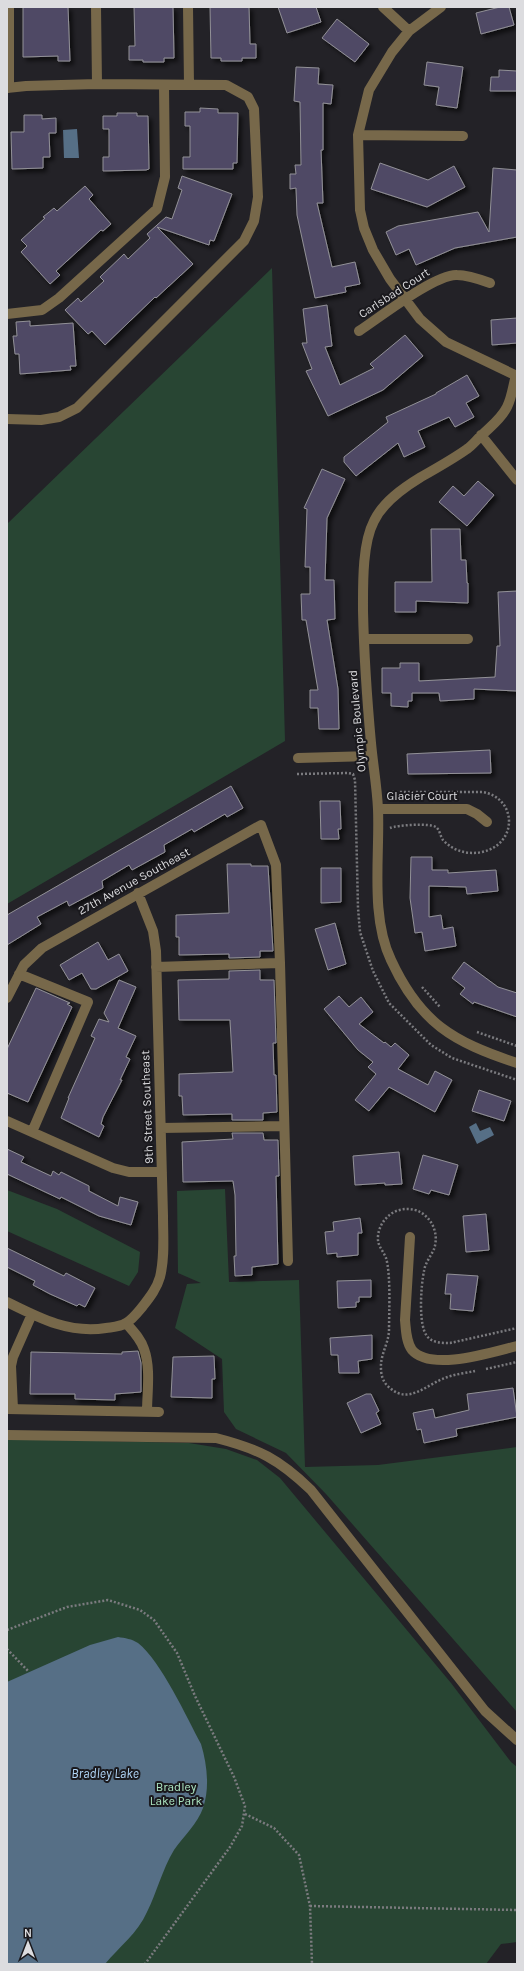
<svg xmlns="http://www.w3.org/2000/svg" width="524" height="1971" viewBox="0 0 524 1971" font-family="Karla,sans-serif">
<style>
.green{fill:#284533}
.water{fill:#566f86}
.building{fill:#4f4965;stroke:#929197;filter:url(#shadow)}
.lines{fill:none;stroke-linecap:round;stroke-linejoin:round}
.path{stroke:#7b7b7f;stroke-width:2.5;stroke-dasharray:2 2;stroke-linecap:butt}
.minor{stroke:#77684a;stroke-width:10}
.labels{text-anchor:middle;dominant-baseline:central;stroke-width:4;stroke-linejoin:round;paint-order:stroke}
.street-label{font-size:12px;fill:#dcdcdf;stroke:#1a191d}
.park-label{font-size:12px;fill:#ace5c1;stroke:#1a191d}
.water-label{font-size:13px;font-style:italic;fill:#b0d5f7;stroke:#1a191d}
</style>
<defs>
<filter id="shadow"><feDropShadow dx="3.5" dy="3.5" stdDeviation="2" flood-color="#0009"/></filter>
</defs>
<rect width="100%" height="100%" fill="#232227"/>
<path class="green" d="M 272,268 L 285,741 L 7,904 L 7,524 Z
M 225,1189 L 229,1282 L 299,1280 L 305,1467 L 378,1465 L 517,1447 L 517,1712 L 326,1494 L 286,1453 L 236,1429 L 224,1412 L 222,1359 L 175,1328 L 187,1284 L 201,1283 L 178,1273 L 177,1191 Z
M 7,1190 L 57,1209 L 140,1252 L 138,1272 L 129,1286 L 7,1231 Z
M 7,1439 L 189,1443 L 226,1449 L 257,1460 L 280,1478 L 451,1683 L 511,1762 L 517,1767 L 517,1942 L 501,1944 L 486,1964 L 7,1964 Z"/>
<path class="water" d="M 77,129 L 79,158 L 64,158 L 63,130 Z
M 476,1123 L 480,1131 L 490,1127 L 494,1135 L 477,1144 L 469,1127 Z
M 118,1637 C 125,1638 132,1639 138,1643 C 161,1661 187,1718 201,1744 C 207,1764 210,1788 203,1808 C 198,1823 183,1837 174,1850 C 162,1870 157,1892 147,1912 C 138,1933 119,1947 105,1964 L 7,1964 L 7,1682 L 90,1645 Z"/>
<path class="building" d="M 23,7 L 68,7 L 70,61 L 58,61 L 58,56 L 23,57 Z
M 134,7 L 173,7 L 174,58 L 164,58 L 164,62 L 143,62 L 143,60 L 129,60 L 129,46 L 135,46 Z
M 210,7 L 249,7 L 250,44 L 256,44 L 256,58 L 242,58 L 242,61 L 221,61 L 221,58 L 211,58 Z
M 278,7 L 316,7 L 321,22 L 287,33 Z
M 500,7 L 509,7 L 514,25 L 481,34 L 476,13 Z
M 337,19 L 369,44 L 355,62 L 322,38 Z
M 427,62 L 463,67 L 457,108 L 436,105 L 439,87 L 424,85 Z
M 296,67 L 319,68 L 318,84 L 333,85 L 331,104 L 323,103 L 323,150 L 321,150 L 323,203 L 317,203 L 332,267 L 355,262 L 360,284 L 345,287 L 346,292 L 315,298 L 297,215 L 296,188 L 290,189 L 290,174 L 296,174 L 295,165 L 301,165 L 300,102 L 294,101 Z
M 499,70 L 517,71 L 517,91 L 490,91 L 491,77 L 499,77 Z
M 200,108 L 218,109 L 218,113 L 238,113 L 237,163 L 233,163 L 233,169 L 183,169 L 183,157 L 190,157 L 190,126 L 185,126 L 185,112 L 200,112 Z
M 117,113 L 137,113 L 137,116 L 148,116 L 149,169 L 146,170 L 103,171 L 103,157 L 109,157 L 109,129 L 103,129 L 103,116 L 117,116 Z
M 24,115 L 42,115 L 42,119 L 56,118 L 56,133 L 49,133 L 50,157 L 43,157 L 43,168 L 12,169 L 11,132 L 24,132 Z
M 380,163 L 428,180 L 454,166 L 465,187 L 427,207 L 371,189 Z
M 493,168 L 517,170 L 517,237 L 455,248 L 416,265 L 409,249 L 396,255 L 386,232 L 398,226 L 478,212 L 489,232 Z
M 182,176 L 232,194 L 214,241 L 210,240 L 209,245 L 157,227 L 193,264 L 156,298 L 155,297 L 105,345 L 92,331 L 88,334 L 65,310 L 78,298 L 81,302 L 104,281 L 100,277 L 124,254 L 128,259 L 150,238 L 147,234 L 166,217 L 172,219 L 182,190 L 178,188 Z
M 85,186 L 93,195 L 89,199 L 111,224 L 103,231 L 101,230 L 56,271 L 60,275 L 50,284 L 21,252 L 27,246 L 21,240 L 45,218 L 43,217 L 54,208 L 57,211 Z
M 327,305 L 332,346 L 325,347 L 340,385 L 374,368 L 370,364 L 405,335 L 423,356 L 383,390 L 328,416 L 306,371 L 312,369 L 302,343 L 307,343 L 303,309 Z
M 517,318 L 517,343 L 492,345 L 491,320 Z
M 30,321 L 30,326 L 73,323 L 76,366 L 70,366 L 71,370 L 20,374 L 19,354 L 15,354 L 13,336 L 17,336 L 16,322 Z
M 467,375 L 479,396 L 466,403 L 474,417 L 455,427 L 449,417 L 418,431 L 425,447 L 404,457 L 398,443 L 356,476 L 344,462 L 344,457 L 388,422 L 386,417 L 436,394 L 436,393 Z
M 322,469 L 345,479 L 327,518 L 325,580 L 334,580 L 335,619 L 327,620 L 338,689 L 339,729 L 319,729 L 318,708 L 310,708 L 310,690 L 318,690 L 306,620 L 302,620 L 301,594 L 310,594 L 310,567 L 305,567 L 307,509 L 304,508 Z
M 478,481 L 494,495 L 467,526 L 439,502 L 453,486 L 464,496 Z
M 431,529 L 460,529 L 461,560 L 466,560 L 467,583 L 468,583 L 468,603 L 416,601 L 416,612 L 395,612 L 395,582 L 432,582 Z
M 517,591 L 517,691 L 474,689 L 474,699 L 440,701 L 439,693 L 412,693 L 412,701 L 408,701 L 408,707 L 391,706 L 391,693 L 382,693 L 382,668 L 400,668 L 400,663 L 419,663 L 419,681 L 495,677 L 497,646 L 500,646 L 498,592 Z
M 490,750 L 491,773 L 408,774 L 407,754 Z
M 231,786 L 243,808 L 227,817 L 225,814 L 194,832 L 192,829 L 164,845 L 165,852 L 132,870 L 129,865 L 102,881 L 103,888 L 69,906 L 67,901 L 37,917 L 41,924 L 7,945 L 7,915 Z
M 320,801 L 340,801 L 341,829 L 338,829 L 339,839 L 321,839 Z
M 411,857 L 432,857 L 432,870 L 448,870 L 448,873 L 496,870 L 498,891 L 467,894 L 466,887 L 429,886 L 429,917 L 441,915 L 443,929 L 453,927 L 456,946 L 425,951 L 422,932 L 415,933 L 410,898 Z
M 227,864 L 251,864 L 251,866 L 268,866 L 273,951 L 260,951 L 260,957 L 229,958 L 229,954 L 179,955 L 179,937 L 176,937 L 176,915 L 229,913 Z
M 321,868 L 341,868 L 341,902 L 321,903 Z
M 335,923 L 346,964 L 328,970 L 315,929 Z
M 98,942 L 108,960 L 119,954 L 128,971 L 96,989 L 91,989 L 82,973 L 69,980 L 60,965 Z
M 464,962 L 498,987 L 517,993 L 517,1017 L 474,1002 L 473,1004 L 460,994 L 465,988 L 452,978 Z
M 260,970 L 260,980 L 274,980 L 276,1043 L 273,1043 L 274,1075 L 276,1075 L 277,1112 L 263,1113 L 263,1120 L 232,1120 L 232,1114 L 183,1115 L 182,1096 L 179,1096 L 179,1074 L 233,1072 L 230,1020 L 179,1020 L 178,980 L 229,979 L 229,971 Z
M 119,980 L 136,987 L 118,1028 L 136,1036 L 126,1057 L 130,1059 L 120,1080 L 122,1080 L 103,1117 L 101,1124 L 104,1126 L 99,1137 L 61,1118 L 69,1098 L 68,1098 L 95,1038 L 91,1036 L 99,1019 L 109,1022 L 104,1013 Z
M 36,988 L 70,1003 L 67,1004 L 72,1007 L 28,1102 L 7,1093 L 7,1049 Z
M 339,996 L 349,1007 L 361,997 L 373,1012 L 359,1024 L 384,1043 L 385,1042 L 391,1047 L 395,1043 L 409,1055 L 398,1069 L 428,1085 L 435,1071 L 452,1080 L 435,1112 L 389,1087 L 369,1111 L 355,1100 L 376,1074 L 368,1067 L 373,1062 L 358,1050 L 324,1009 Z
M 479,1090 L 511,1101 L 504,1121 L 472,1111 Z
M 232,1133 L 263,1133 L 264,1140 L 278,1140 L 279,1176 L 276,1176 L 278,1264 L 252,1267 L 252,1275 L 235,1276 L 234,1256 L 236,1256 L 235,1195 L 233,1181 L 183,1182 L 182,1142 L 233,1139 Z
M 7,1149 L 24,1157 L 21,1162 L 51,1176 L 53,1171 L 59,1175 L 61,1172 L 89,1186 L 89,1191 L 118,1206 L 120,1197 L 138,1202 L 131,1225 L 99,1216 L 61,1197 L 60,1199 L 7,1174 Z
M 399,1152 L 402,1184 L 385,1185 L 385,1183 L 355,1185 L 353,1156 Z
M 423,1155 L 458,1165 L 449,1195 L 431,1190 L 429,1194 L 413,1189 Z
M 486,1214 L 489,1250 L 466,1252 L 463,1216 Z
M 360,1218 L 362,1233 L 358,1233 L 358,1255 L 337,1257 L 337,1253 L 327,1254 L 325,1232 L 334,1231 L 333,1222 Z
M 7,1248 L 64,1276 L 66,1273 L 95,1288 L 85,1307 L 79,1304 L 77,1306 L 50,1294 L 33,1285 L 35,1281 L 7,1267 Z
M 447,1274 L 478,1276 L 473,1311 L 450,1309 L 451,1294 L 445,1294 Z
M 371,1280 L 371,1297 L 359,1297 L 359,1302 L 356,1302 L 356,1307 L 338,1308 L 337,1281 Z
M 372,1335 L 372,1359 L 358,1361 L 359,1373 L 339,1373 L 338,1355 L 331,1355 L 330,1338 Z
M 138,1351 L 141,1363 L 141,1392 L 115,1394 L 115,1400 L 75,1399 L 75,1394 L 30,1394 L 31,1352 L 122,1354 L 122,1352 Z
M 214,1356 L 215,1379 L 212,1379 L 212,1398 L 171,1397 L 173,1357 Z
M 513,1388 L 517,1417 L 456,1429 L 457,1436 L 424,1443 L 421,1429 L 417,1430 L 413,1413 L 433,1409 L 435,1418 L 469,1410 L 467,1394 Z
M 366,1394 L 371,1394 L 379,1411 L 376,1413 L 381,1424 L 361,1433 L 347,1403 Z"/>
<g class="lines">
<path class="path" d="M 297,774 L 348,773 L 353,774 L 355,780 L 358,908 L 360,932 L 373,971 L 389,1003 L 431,1045 L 452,1058 L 517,1080
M 390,828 C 397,825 430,823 436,827 C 440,830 440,836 443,840 C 453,851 468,855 482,852 C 519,844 517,797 482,792 L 390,792
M 422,987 L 440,1007
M 477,1032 L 517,1046
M 486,1369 L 517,1362
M 475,1371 C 466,1373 455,1374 445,1378 C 427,1384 409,1405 390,1388 C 384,1384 381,1376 381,1369 C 380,1355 388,1345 389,1331 C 389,1313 391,1274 386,1258 C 383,1250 377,1246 378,1236 C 379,1226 385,1217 394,1212 C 402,1208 413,1208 420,1212 C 433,1219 439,1235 434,1249 C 431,1256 425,1263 424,1271 C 421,1285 418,1325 427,1336 C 432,1343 442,1343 450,1343 L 517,1328
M 7,1630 L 67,1607 L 108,1600 L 140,1610 L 154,1620 L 177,1653 L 195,1696 L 234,1777 L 245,1806 L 242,1826 L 230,1847 L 145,1964
M 7,1649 L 29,1672
M 245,1814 L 274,1828 L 299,1855 L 310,1906 L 312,1964
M 310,1906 L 517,1910"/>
<path class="minor" d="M 9,7 L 9,88
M 188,7 L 189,85
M 383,7 L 409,31
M 441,7 L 409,31 L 392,52 L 369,90 L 358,135 L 360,210 L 364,228 L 373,250 L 390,279 L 420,319 L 446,342 L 517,376
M 7,88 L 26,86 L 97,84 L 96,7
M 358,135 L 463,136
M 7,314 L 42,310 L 59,298 L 157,209 L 165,177 L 164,85
M 359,331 C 379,318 435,274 457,275 C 468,275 479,279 490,283
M 516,375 C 513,386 512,397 507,407 C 501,419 491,426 482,435 C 477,439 473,445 467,449 C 453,459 437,468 421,477 C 403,488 383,502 374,521 C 362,544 363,585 363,611 C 364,655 367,699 371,743 C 373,765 377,787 378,809 C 380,856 370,916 391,960 C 420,1023 453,1042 517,1063
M 7,419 L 41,420 L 59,417 L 77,408 L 244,241 L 254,221 L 258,197 L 254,109 L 248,97 L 226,85 L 97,84
M 481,435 L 517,480
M 364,639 L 468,639
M 298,758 L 372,756
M 378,809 L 467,809 L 477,814 L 487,822
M 156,967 L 280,963
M 19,974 L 88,1002 L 32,1132
M 7,998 L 24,965 L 42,948 L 261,825 L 276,865 L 280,963 L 288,1261
M 7,1121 L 113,1168 L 129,1172 L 162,1172
M 161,1128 L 284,1126
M 410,1237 L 405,1320 C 406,1330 406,1342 412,1350 C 431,1372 492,1352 517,1346
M 7,1302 C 39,1318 69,1334 106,1328 C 112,1327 120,1327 126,1323 C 133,1319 138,1312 143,1306 C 150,1297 157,1288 160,1277 C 165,1257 163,1236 163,1216 L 156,951 L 153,931 L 138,893
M 126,1323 C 133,1331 141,1339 144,1349 C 151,1368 147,1393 147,1412
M 7,1409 L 159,1412
M 13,1409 L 11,1366 L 13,1357 L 32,1314
M 7,1435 L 216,1438 C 259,1449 279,1459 311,1490 L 485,1711 L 517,1740"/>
</g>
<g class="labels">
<g class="street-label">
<text transform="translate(394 293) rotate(-33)">Carlsbad Court</text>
<text transform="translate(357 721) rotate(-95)">Olympic Boulevard</text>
<text x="422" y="796">Glacier Court</text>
<text transform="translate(134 881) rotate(-29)">27th Avenue Southeast</text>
<text transform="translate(147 1107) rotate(-92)">9th Street Southeast</text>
</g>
<g class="park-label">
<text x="176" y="1787">Bradley<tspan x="176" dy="14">Lake Park</tspan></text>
</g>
<g class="water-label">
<text x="105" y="1773">Bradley Lake</text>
</g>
</g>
<rect width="524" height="1971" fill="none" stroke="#dcdcdf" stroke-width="16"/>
<g transform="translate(28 1943)" stroke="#1a191d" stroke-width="3" paint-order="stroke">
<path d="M0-3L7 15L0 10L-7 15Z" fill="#dcdcdf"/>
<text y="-6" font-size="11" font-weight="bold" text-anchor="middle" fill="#dcdcdf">N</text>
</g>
</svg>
